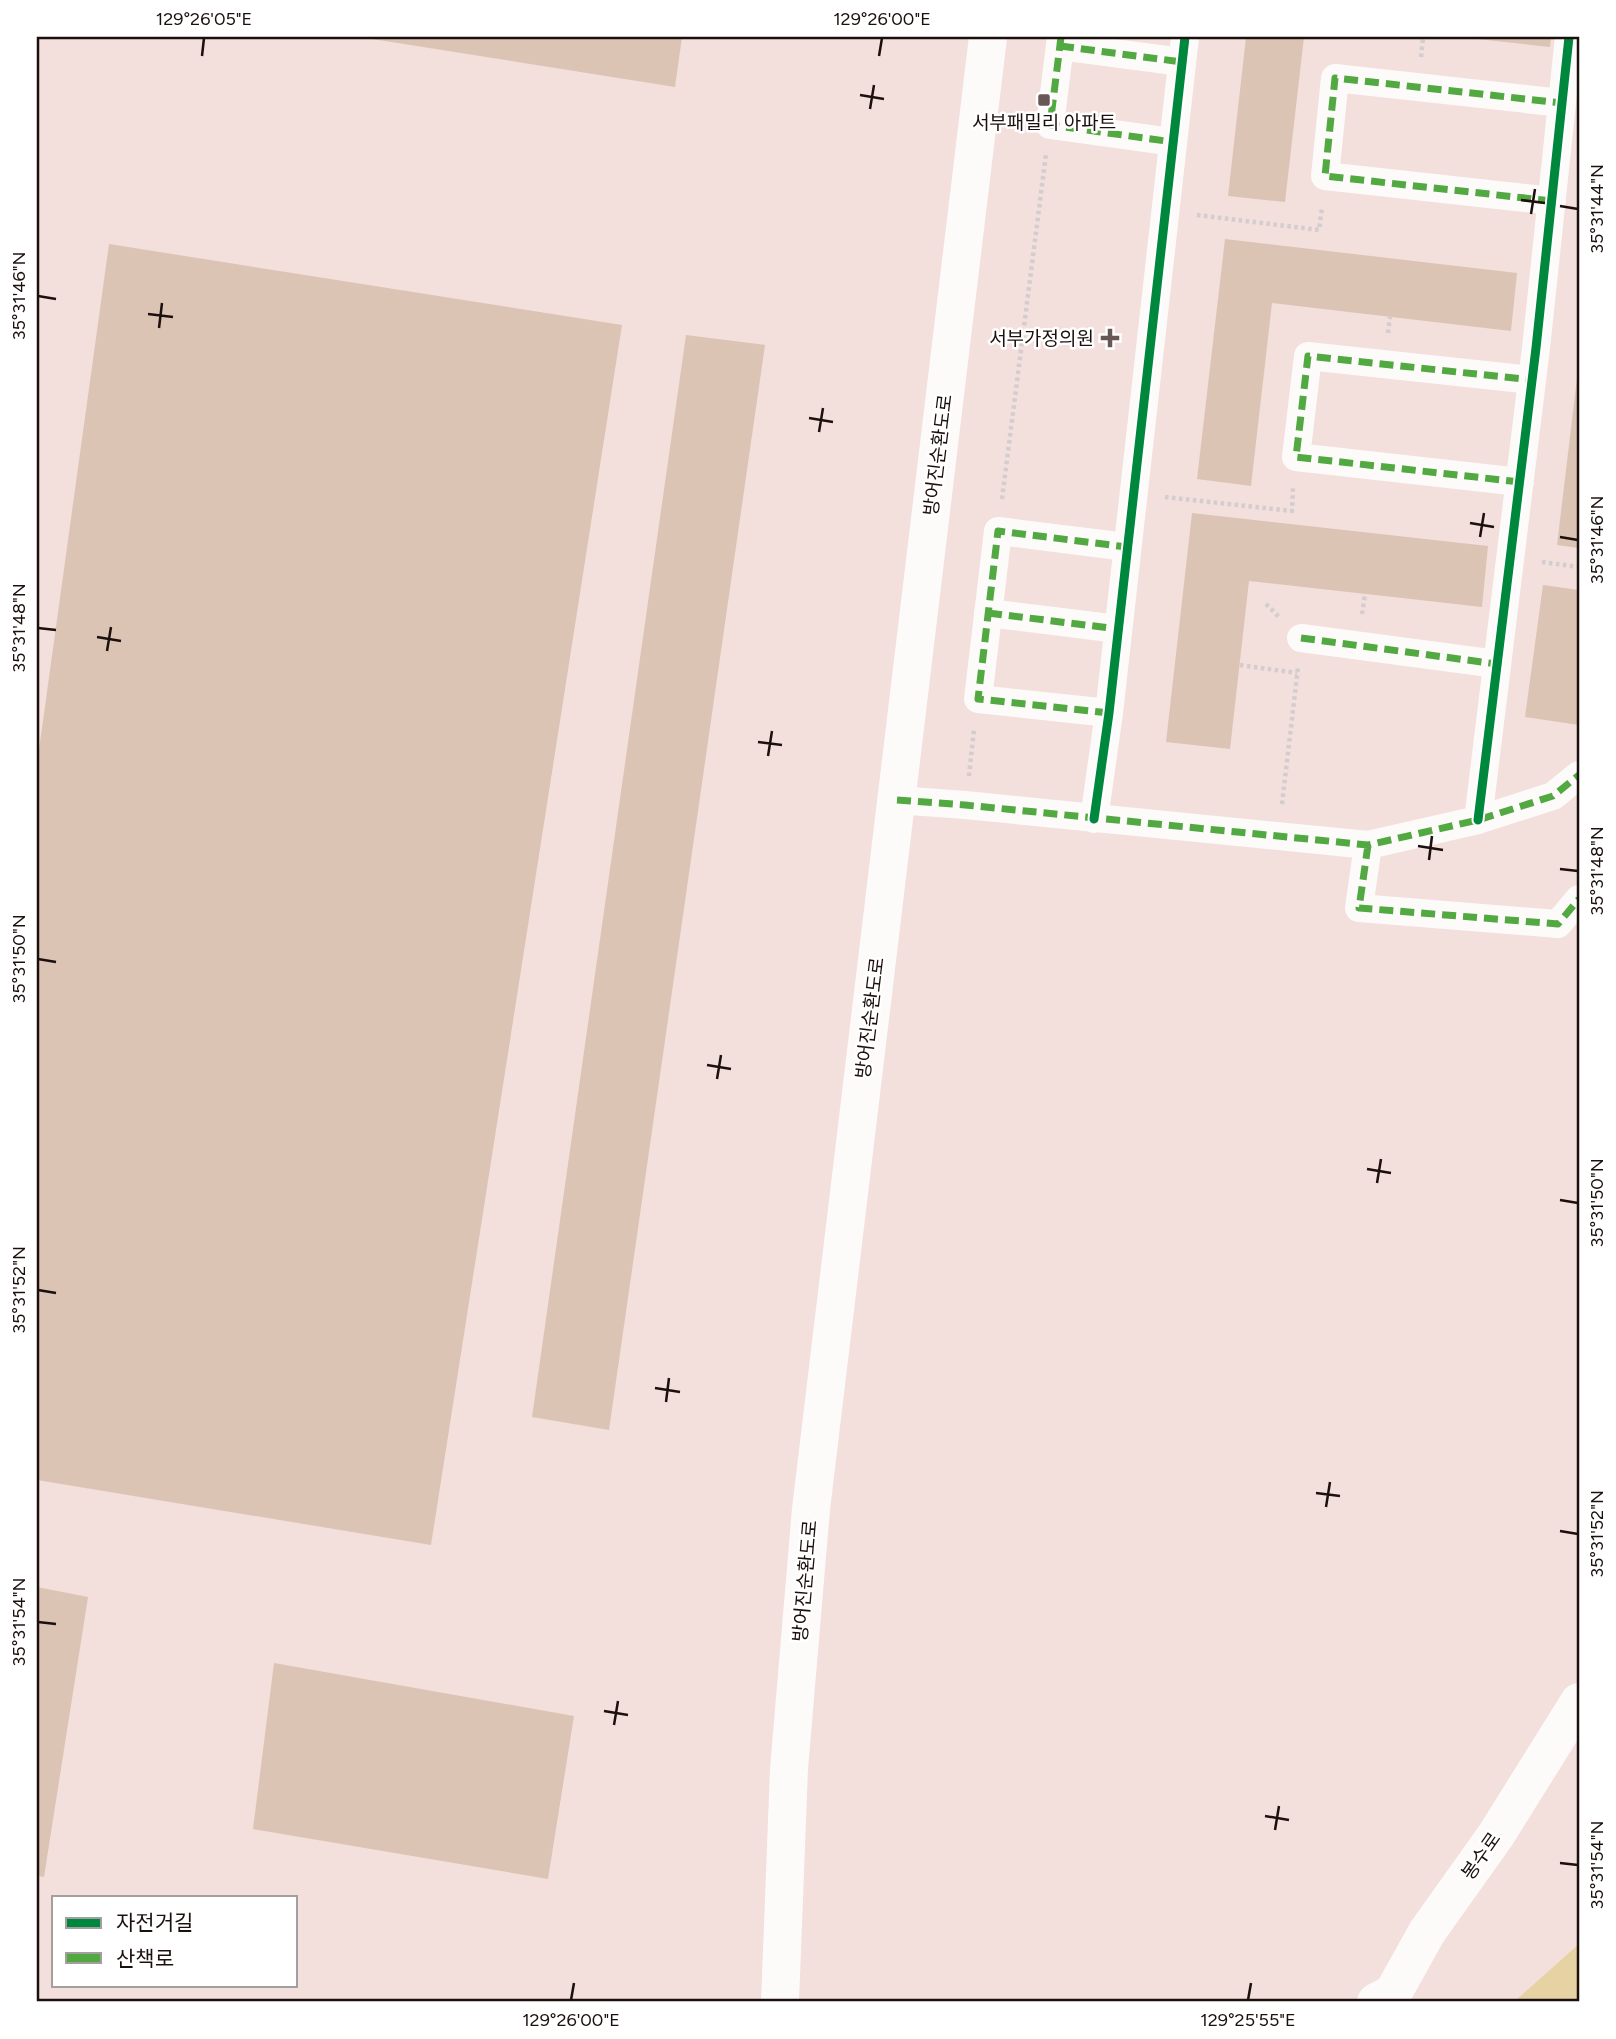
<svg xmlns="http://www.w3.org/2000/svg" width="1616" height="2039" viewBox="0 0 1616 2039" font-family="Figtree,'Noto Sans KR',sans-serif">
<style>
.green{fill:#e6d2a2}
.building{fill:#dcc4b4}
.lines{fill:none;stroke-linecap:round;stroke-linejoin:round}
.path{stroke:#d3cdcd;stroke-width:4.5;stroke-dasharray:3.5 3.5;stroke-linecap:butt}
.minor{stroke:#fdfafa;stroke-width:28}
.secondary{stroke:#fdfafa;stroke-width:38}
.quiet{stroke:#52a841;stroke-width:7;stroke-dasharray:14 7;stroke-linecap:butt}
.cycleway-casing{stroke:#fff;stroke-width:13}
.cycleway{stroke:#00873e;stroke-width:9}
.ticks{fill:none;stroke:#1c100e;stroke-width:2.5}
.poi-dot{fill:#675856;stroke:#fff;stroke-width:2.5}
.labels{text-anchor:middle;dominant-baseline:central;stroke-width:5;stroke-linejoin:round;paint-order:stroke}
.poi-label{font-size:19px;fill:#1c100e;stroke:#fff}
.street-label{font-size:19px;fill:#1c100e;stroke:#fff}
.neatline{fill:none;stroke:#1c100e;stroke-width:2.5}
.ticks-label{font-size:18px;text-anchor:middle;fill:#1c100e}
</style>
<rect width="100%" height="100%" fill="#f3dfdc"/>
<path class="green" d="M 1579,1944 L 1579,2002 L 1514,2002 Z"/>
<path class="building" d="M 366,37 L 682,37 L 675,87 L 366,38 Z
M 1246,37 L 1304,37 L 1285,202 L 1228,196 Z
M 1477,37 L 1551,37 L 1550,47 L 1477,39 Z
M 1225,239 L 1517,273 L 1511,331 L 1272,303 L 1251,486 L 1197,479 Z
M 109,244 L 622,325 L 431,1545 L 37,1480 L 37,764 Z
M 686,335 L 765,345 L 609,1430 L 532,1417 Z
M 1578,370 L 1579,370 L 1579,548 L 1557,545 Z
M 1192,513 L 1488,546 L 1482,607 L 1249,581 L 1230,749 L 1166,742 Z
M 1543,585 L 1579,590 L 1579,725 L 1525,717 Z
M 37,1587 L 88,1597 L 44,1877 L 37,1876 Z
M 274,1663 L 574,1716 L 548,1879 L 253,1829 Z"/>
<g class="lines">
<path class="path" d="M 1421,57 L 1423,37
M 1197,215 L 1319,230 L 1322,208
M 1388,333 L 1390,317
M 1165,497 L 1292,511 L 1293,486
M 1002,499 L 1046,154
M 1542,562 L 1579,567
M 1266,604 L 1280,618
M 1362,614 L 1365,594
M 1240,665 L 1297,673
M 969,776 L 974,729
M 1282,804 L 1298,667"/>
<path class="minor" d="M 1061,37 L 1050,125 L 1173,142
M 1060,46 L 1182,62
M 1552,201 L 1325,176 L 1335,78 L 1562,103
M 1520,482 L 1296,457 L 1308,356 L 1532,380
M 988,613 L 1118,629
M 1301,638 L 1497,664
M 1109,713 L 978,699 L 998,531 L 1127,547
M 897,800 L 965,805 L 1368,845 L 1478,820 L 1553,796 L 1579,775
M 1094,819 L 1109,713 L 1185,37
M 1478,820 L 1536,348 L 1569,37
M 1368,845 L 1359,908 L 1558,924 L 1579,899"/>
<path class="secondary" d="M 780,2002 L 789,1769 L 811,1509 L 988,37
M 1376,2002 L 1393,1993 L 1427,1932 L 1496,1835 L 1579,1702"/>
<path class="quiet" d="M 1061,37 L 1050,125 L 1173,142
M 1060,46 L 1182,62
M 1552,201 L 1325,176 L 1335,78 L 1562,103
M 1520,482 L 1296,457 L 1308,356 L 1532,380
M 988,613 L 1118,629
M 1301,638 L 1497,664
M 1109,713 L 978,699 L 998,531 L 1127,547
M 897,800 L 965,805 L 1368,845 L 1478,820 L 1553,796 L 1579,775
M 1368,845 L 1359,908 L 1558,924 L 1579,899"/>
<g class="cycleway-casing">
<path id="cycleway" d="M 1094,819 L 1109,713 L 1185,37
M 1478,820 L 1536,348 L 1569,37"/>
</g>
<use href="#cycleway" class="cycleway"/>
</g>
<path class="ticks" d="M 202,56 L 204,38M 879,56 L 882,38M 860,95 L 884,99M 870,109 L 874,85M 1521,200 L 1545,203M 1560,206 L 1578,209M 1531,214 L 1535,189M 38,296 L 56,299M 148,314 L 173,317M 159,328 L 162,303M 809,418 L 833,422M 819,432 L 823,408M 1470,523 L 1494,527M 1480,537 L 1484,513M 1560,537 L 1578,540M 38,628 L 56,630M 97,637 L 121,641M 107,651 L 111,627M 758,742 L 782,745M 768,756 L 772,731M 1418,846 L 1443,850M 1429,860 L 1432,836M 1560,869 L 1578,871M 38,959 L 56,962M 707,1065 L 731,1069M 717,1079 L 721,1055M 1367,1169 L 1391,1173M 1377,1183 L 1381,1159M 1560,1200 L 1578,1203M 38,1290 L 56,1293M 655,1388 L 680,1392M 666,1402 L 669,1378M 1316,1493 L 1340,1496M 1326,1507 L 1330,1482M 1560,1531 L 1578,1534M 38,1622 L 56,1624M 604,1711 L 628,1715M 614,1725 L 618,1701M 1265,1816 L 1289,1820M 1275,1830 L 1279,1806M 1560,1863 L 1578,1865M 571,2000 L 574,1983M 1248,2000 L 1251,1983"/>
<g class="poi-dot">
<rect x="1037" y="93" width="14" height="14" rx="3.5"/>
<path d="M1106.5 327.5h7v7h7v7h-7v7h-7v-7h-7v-7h7z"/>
</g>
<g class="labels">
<g class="poi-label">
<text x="1044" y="122">서부패밀리 아파트</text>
<text x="1094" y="338" text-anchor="end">서부가정의원</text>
</g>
<g class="street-label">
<text transform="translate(938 455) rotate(-83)">방어진순환도로</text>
<text transform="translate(870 1018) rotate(-83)">방어진순환도로</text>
<text transform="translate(805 1581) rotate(-85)">방어진순환도로</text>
<text transform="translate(1481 1856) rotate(-55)">봉수로</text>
</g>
</g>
<rect width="1616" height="2039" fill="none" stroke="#ffffff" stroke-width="77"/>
<rect x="52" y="1896" width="245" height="91" fill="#ffffff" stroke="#a49f9f" stroke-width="2"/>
<rect x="66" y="1918" width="35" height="10" fill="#00873e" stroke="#a49f9f" stroke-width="2"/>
<text x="116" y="1930" font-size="21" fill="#1c100e">자전거길</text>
<rect x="66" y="1953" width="35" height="10" fill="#52a841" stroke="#a49f9f" stroke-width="2"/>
<text x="116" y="1966" font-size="21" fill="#1c100e">산책로</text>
<rect x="38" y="38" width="1540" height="1962" class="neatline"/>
<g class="ticks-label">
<text x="204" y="25">129°26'05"E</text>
<text x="882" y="25">129°26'00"E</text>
<text transform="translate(1597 209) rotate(-90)" y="6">35°31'44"N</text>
<text transform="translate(19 296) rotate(-90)" y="6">35°31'46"N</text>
<text transform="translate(1597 540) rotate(-90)" y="6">35°31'46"N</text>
<text transform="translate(19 628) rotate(-90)" y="6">35°31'48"N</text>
<text transform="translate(1597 871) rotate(-90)" y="6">35°31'48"N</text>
<text transform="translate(19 959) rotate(-90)" y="6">35°31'50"N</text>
<text transform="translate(1597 1203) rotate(-90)" y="6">35°31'50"N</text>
<text transform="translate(19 1290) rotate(-90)" y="6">35°31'52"N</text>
<text transform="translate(1597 1534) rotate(-90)" y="6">35°31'52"N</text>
<text transform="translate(19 1622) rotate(-90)" y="6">35°31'54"N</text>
<text transform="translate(1597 1865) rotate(-90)" y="6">35°31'54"N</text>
<text x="571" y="2026">129°26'00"E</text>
<text x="1248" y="2026">129°25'55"E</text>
</g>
</svg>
